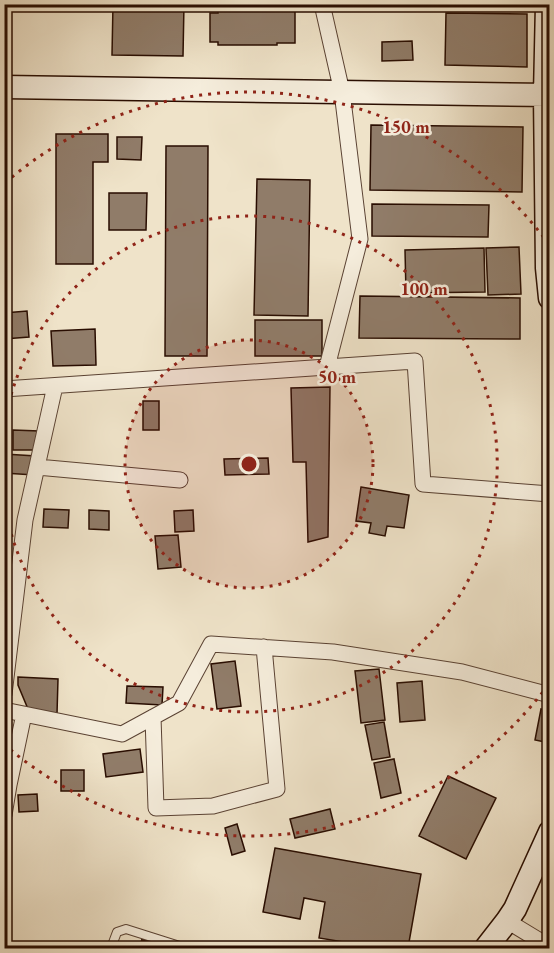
<svg xmlns="http://www.w3.org/2000/svg" width="554" height="953" viewBox="0 0 554 953" font-family="'EB Garamond',serif">
<style>
.building{fill:#907c69;stroke:#290d01;stroke-width:1.5}
.lines{fill:none;stroke-linecap:round;stroke-linejoin:round}
.lane-casing{stroke:#5a4233;stroke-width:10}
.street-casing{stroke:#5a4233;stroke-width:17}
.secondary-casing{stroke:#290d01;stroke-width:25}
.lane{stroke:#f5eddc;stroke-width:8}
.street{stroke:#f5eddc;stroke-width:15}
.secondary{stroke:#f5eddc;stroke-width:22}
.ring{fill:none;stroke:#8f2418;stroke-width:3;stroke-dasharray:3 6}
.centre{fill:#8f2418;stroke:#f5eddc;stroke-width:3}
.ring-label{font-size:18px;text-anchor:middle;font-weight:bold;fill:#8f2418;stroke:#f5eddc;stroke-width:5;stroke-linejoin:round;paint-order:stroke}
</style>
<rect width="100%" height="100%" fill="#efe3c9"/>
<filter id="stains"><feTurbulence type="fractalNoise" baseFrequency=".00333" numOctaves="4"/><feColorMatrix values="0 0 0 0 .2 0 0 0 0 .09 0 0 0 0 .02 0 0 0 .5 -.17"/></filter>
<radialGradient id="worn" r=".72"><stop offset=".6" stop-color="#630" stop-opacity="0"/><stop offset="1" stop-color="#630" stop-opacity=".3"/></radialGradient>
<path class="building" d="M 113,4 L 184,4 L 183,56 L 112,55 Z
M 218,4 L 295,4 L 295,43 L 277,43 L 277,45 L 218,45 L 218,42 L 210,42 L 210,13 L 218,13 Z
M 446,13 L 527,14 L 527,67 L 445,65 Z
M 412,41 L 413,60 L 382,61 L 382,42 Z
M 371,125 L 523,127 L 522,192 L 370,190 Z
M 56,134 L 108,134 L 108,162 L 93,162 L 93,264 L 56,264 Z
M 117,137 L 142,137 L 141,160 L 117,159 Z
M 166,146 L 208,146 L 207,356 L 165,356 Z
M 257,179 L 310,180 L 308,316 L 254,315 Z
M 109,193 L 147,193 L 146,230 L 109,230 Z
M 372,204 L 489,205 L 488,237 L 372,236 Z
M 519,247 L 521,294 L 488,295 L 486,248 Z
M 484,248 L 485,292 L 406,293 L 405,250 Z
M 360,296 L 520,298 L 520,339 L 359,338 Z
M 27,311 L 29,337 L 4,339 L 4,313 Z
M 255,320 L 322,320 L 322,356 L 255,356 Z
M 95,329 L 96,365 L 53,366 L 51,331 Z
M 330,387 L 328,537 L 308,542 L 306,462 L 293,462 L 291,388 Z
M 143,401 L 159,401 L 159,430 L 143,430 Z
M 13,430 L 39,431 L 38,450 L 13,450 Z
M 4,454 L 36,456 L 34,475 L 4,473 Z
M 268,458 L 269,474 L 225,475 L 224,459 Z
M 361,487 L 409,495 L 404,528 L 387,526 L 385,536 L 369,533 L 371,523 L 356,521 Z
M 44,509 L 69,510 L 68,528 L 43,527 Z
M 89,510 L 109,511 L 109,530 L 89,529 Z
M 193,510 L 194,531 L 175,532 L 174,511 Z
M 178,535 L 181,567 L 158,569 L 155,536 Z
M 235,661 L 241,706 L 217,709 L 211,664 Z
M 379,669 L 385,720 L 361,723 L 355,671 Z
M 18,677 L 58,679 L 57,714 L 41,713 L 41,710 L 28,709 L 18,685 Z
M 422,681 L 425,720 L 400,722 L 397,683 Z
M 127,686 L 163,687 L 162,705 L 126,703 Z
M 541,709 L 550,711 L 550,743 L 535,740 Z
M 384,722 L 390,757 L 372,760 L 365,725 Z
M 140,749 L 143,772 L 106,777 L 103,754 Z
M 394,759 L 401,793 L 381,798 L 374,763 Z
M 61,770 L 84,770 L 84,791 L 61,791 Z
M 448,776 L 496,798 L 466,859 L 419,836 Z
M 37,794 L 38,811 L 19,812 L 18,795 Z
M 330,809 L 335,829 L 295,838 L 290,819 Z
M 237,824 L 245,851 L 232,855 L 225,828 Z
M 275,848 L 421,874 L 408,948 L 380,948 L 319,938 L 325,902 L 304,898 L 300,919 L 263,912 Z
M 142,939 L 167,948 L 139,948 Z"/>
<g class="lines">
<g class="lane-casing">
<path id="lane" d="M 111,948 L 117,932 L 126,929 L 186,948"/>
</g>
<g class="street-casing">
<path id="street" d="M 327,367 L 415,361 L 423,484 L 550,494
M 4,389 L 327,367 L 360,239 L 342,92 L 322,4
M 37,467 L 180,480
M 4,694 L 25,520 L 55,386
M 4,710 L 122,734 L 179,703 L 211,644 L 333,652 L 462,672 L 550,695
M 153,717 L 156,808 L 213,806 L 277,789 L 264,647
M 4,785 L 9,785 L 24,714
M 4,815 L 9,785
M 507,921 L 550,947"/>
</g>
<g class="secondary-casing">
<path id="secondary" d="M 547,4 L 545,95 L 547,268 L 550,298
M 4,87 L 550,95
M 486,948 L 507,921 L 515,909 L 550,832"/>
</g>
<use href="#lane" class="lane"/>
<use href="#street" class="street"/>
<use href="#secondary" class="secondary"/>
</g>
<circle cx="249" cy="464" r="124" fill="#8f2418" fill-opacity=".12"/>
<g class="ring">
<circle cx="249" cy="464" r="124"/>
<path d="M5 421A248 248 0 1 1 5 507"/>
<path d="M548 685A372 372 0 0 1 5 745M5 183A372 372 0 0 1 548 243"/>
</g>
<circle cx="249" cy="464" r="9" class="centre"/>
<g class="ring-label">
<text x="406" y="133">150 m</text>
<text x="424" y="295">100 m</text>
<text x="337" y="383">50 m</text>
</g>
<rect width="554" height="953" fill="none" stroke="#efe3c9" stroke-width="24"/>
<rect x="6" y="6" width="542" height="941" fill="none" stroke="#290d01" stroke-width="3"/>
<rect x="12" y="12" width="530" height="929" fill="none" stroke="#290d01" stroke-width="1.5"/>
<rect width="100%" height="100%" filter="url(#stains)"/>
<rect width="100%" height="100%" fill="url(#worn)"/>
</svg>
